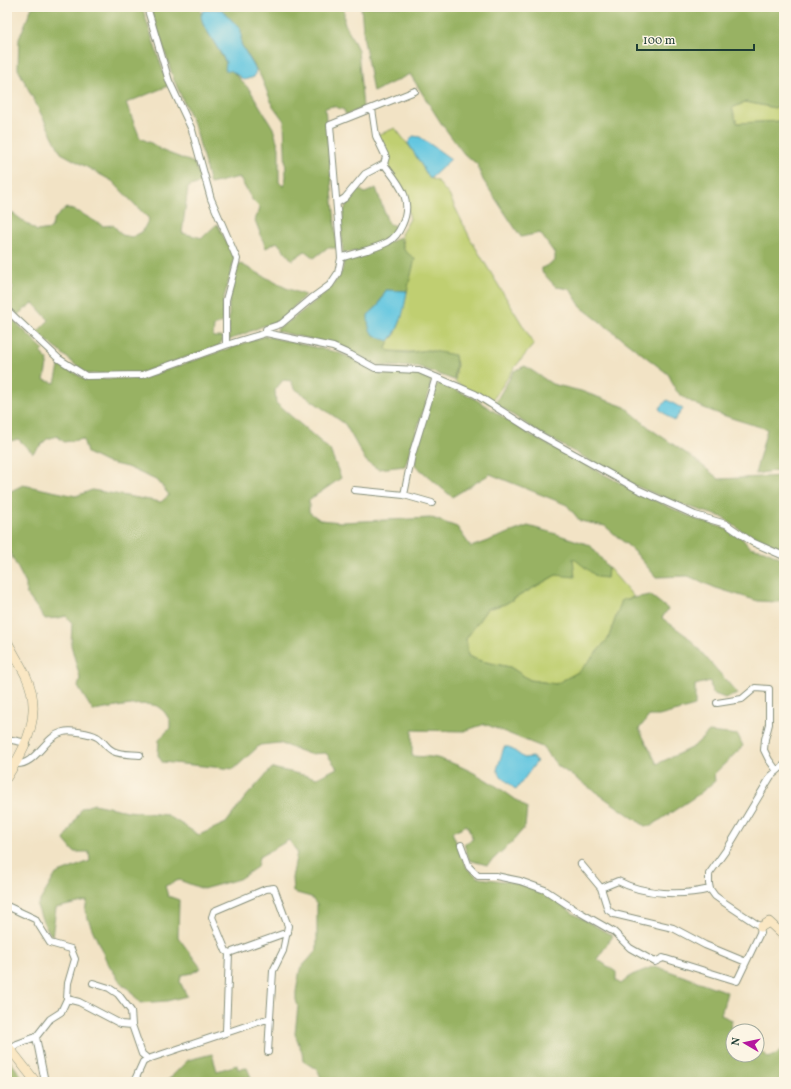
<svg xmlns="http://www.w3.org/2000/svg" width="791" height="1089" viewBox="0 0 791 1089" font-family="Vollkorn,serif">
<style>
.green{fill:#c0cf71;stroke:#708652}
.forest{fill:#98b263;stroke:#5c784c}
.water{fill:#62c6e0;stroke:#40828a}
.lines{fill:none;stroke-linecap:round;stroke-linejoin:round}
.street-casing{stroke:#88907c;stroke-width:8}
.secondary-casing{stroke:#88907c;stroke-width:10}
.street{stroke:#fff;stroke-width:6}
.secondary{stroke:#fae7c3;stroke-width:9}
</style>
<rect width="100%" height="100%" fill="#fcf5e5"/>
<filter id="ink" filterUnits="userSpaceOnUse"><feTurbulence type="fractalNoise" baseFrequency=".025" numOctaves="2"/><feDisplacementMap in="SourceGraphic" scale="8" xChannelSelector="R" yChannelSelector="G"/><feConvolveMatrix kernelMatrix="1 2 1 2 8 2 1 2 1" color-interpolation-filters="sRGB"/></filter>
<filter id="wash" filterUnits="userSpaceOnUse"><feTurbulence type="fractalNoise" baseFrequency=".012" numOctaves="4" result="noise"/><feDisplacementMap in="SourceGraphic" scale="16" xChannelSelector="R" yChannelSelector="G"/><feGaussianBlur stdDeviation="0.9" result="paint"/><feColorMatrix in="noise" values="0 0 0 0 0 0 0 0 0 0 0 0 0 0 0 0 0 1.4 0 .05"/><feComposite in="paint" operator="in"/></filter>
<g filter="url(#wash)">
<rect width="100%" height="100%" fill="#f2e3c5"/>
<path class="green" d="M 746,102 L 775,108 L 784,106 L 784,121 L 737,123 L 732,108 Z
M 395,128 L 413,151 L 429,178 L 437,181 L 449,195 L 471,240 L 534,344 L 515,367 L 490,404 L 455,382 L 457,364 L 455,357 L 429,350 L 411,352 L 389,351 L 386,348 L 389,341 L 395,335 L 401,320 L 414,260 L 404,250 L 401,234 L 410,219 L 403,187 L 384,164 L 386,157 L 376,136 Z
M 573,558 L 607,578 L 608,567 L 634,597 L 622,600 L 608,639 L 580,671 L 556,684 L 530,680 L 510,667 L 481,661 L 468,656 L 466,639 L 487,609 L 505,604 L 556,575 Z"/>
<path class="forest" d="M 32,7 L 142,7 L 168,86 L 126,103 L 140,138 L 151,143 L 163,151 L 194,163 L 202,182 L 188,187 L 182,233 L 202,238 L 217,224 L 235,258 L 223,301 L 222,322 L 214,326 L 213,337 L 223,337 L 219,346 L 141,373 L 86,374 L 37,332 L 49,320 L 33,303 L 17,315 C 7,302 3,302 14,288 L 7,280 L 7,209 L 37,231 L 51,229 L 54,219 L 66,208 L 79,212 L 103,226 L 113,225 L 122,235 L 132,237 L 142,232 L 149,219 L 112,181 L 61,153 L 18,69 L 19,39 Z
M 150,7 L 200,7 L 203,24 L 226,63 L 232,71 L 250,90 L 273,128 L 279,148 L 279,182 L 284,187 L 286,177 L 284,121 L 273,106 L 261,77 L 241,44 L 241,30 L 222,10 L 222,7 L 344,7 L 344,22 L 358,50 L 363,108 L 346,115 L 344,110 L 333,106 L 325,108 L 337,248 L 327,248 L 314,258 L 305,251 L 292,260 L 277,242 L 266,248 L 255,220 L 260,208 L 253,201 L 239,177 L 210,184 L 196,130 L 174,80 Z
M 361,7 L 784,7 L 784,106 L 775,108 L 746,102 L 732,108 L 737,123 L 784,121 L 784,469 L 755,474 L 767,429 C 745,422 687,407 675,389 C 673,384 671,379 668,374 L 581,307 L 570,289 L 556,287 L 542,272 L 542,268 L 555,261 L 555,254 L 540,233 L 521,237 L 483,180 L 477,164 L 464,154 L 441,123 L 410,74 L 373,92 L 364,40 Z
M 376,188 L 388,223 L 395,226 L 391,236 L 389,240 L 362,251 L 343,253 C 341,228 338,207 359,189 L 365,193 Z
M 400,237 L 404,250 L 415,259 L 407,291 L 386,290 L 378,306 L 368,315 L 374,335 L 389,341 L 386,348 L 389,351 L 408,353 L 427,350 L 455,355 L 456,365 L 454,380 L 419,367 L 383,366 L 373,363 L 349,351 L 329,344 L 277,331 L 278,328 C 293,320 334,288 341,273 C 343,270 343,265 344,261 C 360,249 382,247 400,237 Z
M 239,263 L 286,288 L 305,295 L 281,321 L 263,326 L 229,340 L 229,300 Z
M 7,314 L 44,350 L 40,352 L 48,360 L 44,380 L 55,383 L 60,363 L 84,379 L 143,378 L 265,336 L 336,352 L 349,357 L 372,371 L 411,372 L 426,376 L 431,380 L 430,390 L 405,466 L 378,469 L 366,461 L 345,424 L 294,388 L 291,381 L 283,380 L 275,390 L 276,403 L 330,450 L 341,478 L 309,500 L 309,512 L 320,520 L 341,522 L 432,518 L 457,527 L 471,547 L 528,526 L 553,533 L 590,545 L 608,567 L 607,578 L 597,577 L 573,558 L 575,577 L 556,575 L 505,604 L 487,609 L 466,639 L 468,656 L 481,661 L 510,667 L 530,680 L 556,684 L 580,671 L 608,639 L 622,600 L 650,595 L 668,609 L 662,618 L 688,637 L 738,694 L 725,698 L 712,693 L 710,681 L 695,685 L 695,706 L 659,716 L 649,716 L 639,729 L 657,764 L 693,747 L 709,732 L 738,735 L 743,746 L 714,774 L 715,781 L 699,794 L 651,826 L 645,826 L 558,766 L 542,747 L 485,724 L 464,731 L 412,730 L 412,756 C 420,757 429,756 437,758 C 472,768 499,787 527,808 L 525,827 L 512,842 L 487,865 L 469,860 L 464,844 L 473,839 L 467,825 L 452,832 L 467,868 L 479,878 L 512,882 L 541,890 L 574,914 L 613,936 L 597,959 L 616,972 L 616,981 L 621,984 L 632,975 L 655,966 L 727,992 L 721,1015 L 732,1020 L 730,1027 L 735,1031 L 733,1031 L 733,1055 L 757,1055 L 757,1048 L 769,1058 L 784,1049 L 784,1082 L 324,1082 L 316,1069 L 303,1061 L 302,1052 L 295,1034 L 298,1006 L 296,1000 L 296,992 L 300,969 L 317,950 L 317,905 L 311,897 L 293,892 L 292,878 L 297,852 L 289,840 L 259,857 L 257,867 L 239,879 L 203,889 L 179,880 L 165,886 L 168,896 L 179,900 L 178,937 L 201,968 L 192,973 L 181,975 L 180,982 L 187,996 L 167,1001 L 140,1003 L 127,987 L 123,986 L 107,962 L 93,931 L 85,911 L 87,901 L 56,908 L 52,936 C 44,926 41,917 37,906 L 56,874 L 90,861 L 89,852 L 74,852 L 64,840 L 82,808 L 94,804 L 127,811 L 167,815 L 199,835 L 226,823 L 244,799 L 272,768 L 317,778 L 337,768 L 326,753 L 309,754 L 279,743 L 260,745 L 234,769 L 162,762 L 158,755 L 159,740 L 170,728 L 170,721 C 168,717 164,711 161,708 C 148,699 109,709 93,711 L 78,687 L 80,678 L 71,645 L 72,623 L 66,616 L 58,618 L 45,619 L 26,593 L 26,584 L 7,547 L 7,493 L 23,485 L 76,496 L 92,490 L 161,502 L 169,495 L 158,481 L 127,467 L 105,462 L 87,453 L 83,439 L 64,442 L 57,436 L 47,439 L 33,453 L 18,439 L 7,442 Z
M 525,366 L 552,384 L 581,391 L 625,407 L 652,430 L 693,458 L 719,479 L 784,476 L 784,553 L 753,539 L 722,517 L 680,504 L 638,487 L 538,432 L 495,403 L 514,371 Z
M 438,383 L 472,397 L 534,437 L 637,492 L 695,519 L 724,528 L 741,537 L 749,547 L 764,550 L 784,559 L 784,601 L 777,602 L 758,601 L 716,588 L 688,576 L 656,577 L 633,550 L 605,526 L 580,521 L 567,505 L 490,474 L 452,497 L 415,465 L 416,447 L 433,392 Z
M 212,1054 L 217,1071 L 237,1065 L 238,1069 L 247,1068 L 253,1082 L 166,1082 L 188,1060 Z
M 7,1057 L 26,1082 L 7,1082 Z"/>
<path class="water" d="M 212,9 L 222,10 L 241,30 L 241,44 L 256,70 L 254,77 L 244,80 L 232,71 L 225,70 L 226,62 L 203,24 L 201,16 L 203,11 Z
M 413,136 L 420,137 L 451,159 L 430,179 L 408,143 Z
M 386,290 L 407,291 C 404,309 402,326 389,341 C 372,335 368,334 368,315 L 378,306 Z
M 667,400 L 683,409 L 674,421 L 659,409 Z
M 504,747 L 509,747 L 524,758 L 532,757 L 537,761 L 516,790 L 500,775 L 497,770 Z"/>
</g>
<g filter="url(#ink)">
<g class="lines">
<g class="street-casing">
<path id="street" d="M 147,7 L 169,81 L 192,130 L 211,199 L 237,259 L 226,300 L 226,345
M 372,109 L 376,136 L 386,157 L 384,164
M 337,203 L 345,198 L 365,174 L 384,164 C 399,184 414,199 402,225 C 399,232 395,238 388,242 C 373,250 357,252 341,258
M 7,310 L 59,359 L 86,376 L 142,375 L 226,345 L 266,333 L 333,347 L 351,355 L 375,368 L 419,370 L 475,394 L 538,434 L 637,489 L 695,515 L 726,524 L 752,542 L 784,556
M 266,333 L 266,329 L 281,324 L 312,298 L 330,285 L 338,273 L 341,258 L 330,125 L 415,91
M 354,490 L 404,495 L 432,503
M 404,495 L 412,455 L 436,377
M 717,703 L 742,699 L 755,688 L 769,689 L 769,724 L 765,739 L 764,750 L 769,760 L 777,771
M 7,739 L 27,743
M 15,764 C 36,766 44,737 63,732 C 70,730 90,733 97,737 C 103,740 106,748 113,751 C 120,755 132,754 140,755
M 461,845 L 469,867 L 478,876 L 496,876 L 520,881 L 545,890 L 574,909 L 614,932 L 630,948 L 655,962 L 663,958 L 737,981 L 760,933 L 761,927 L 722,901 L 715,896 L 710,889 L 709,884 L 709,874 L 729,846 L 771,776 L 784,765
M 581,864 L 601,888 L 618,881 C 644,895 682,896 710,889
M 601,888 L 608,910 L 614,914 L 673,928 L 705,945 L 746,962
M 7,906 L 35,919 L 50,943 L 71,949 L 75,959 L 68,983 L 67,999 L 79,1002 L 121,1024 L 132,1025 L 142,1054 L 148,1059
M 229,953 L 288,932
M 93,983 L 109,988 L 118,994 L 131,1011 L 132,1025
M 226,1031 L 229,953
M 36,1037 L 45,1082
M 10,1049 L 17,1044 L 36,1037 L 50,1019 L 61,1012 L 67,999
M 268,1052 L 270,1018
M 134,1082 L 143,1062 L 148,1059 L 270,1018 L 273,971 L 283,951 L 288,926 L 274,888 L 266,889 L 214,911 L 212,917 L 226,951 L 229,953"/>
</g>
<g class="secondary-casing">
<path id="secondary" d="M 7,641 C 13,653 20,664 26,676 C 43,713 27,746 7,777
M 761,927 L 769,922 L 784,936
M 7,1045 L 36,1082"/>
</g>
<use href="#street" class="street"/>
<use href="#secondary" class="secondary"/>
</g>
</g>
<rect width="791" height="1089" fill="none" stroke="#fcf5e5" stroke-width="24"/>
<g transform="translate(745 1043) rotate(279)"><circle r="19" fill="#fcf5e5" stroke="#a4ab9e"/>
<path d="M0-3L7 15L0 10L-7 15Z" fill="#b5179e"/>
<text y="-6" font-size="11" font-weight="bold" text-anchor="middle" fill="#1f3d34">N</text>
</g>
<path d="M637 44v6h117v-6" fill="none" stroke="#1f3d34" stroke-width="2"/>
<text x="643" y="44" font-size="12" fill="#1f3d34" stroke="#fcf5e5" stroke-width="3" paint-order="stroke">100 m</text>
</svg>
